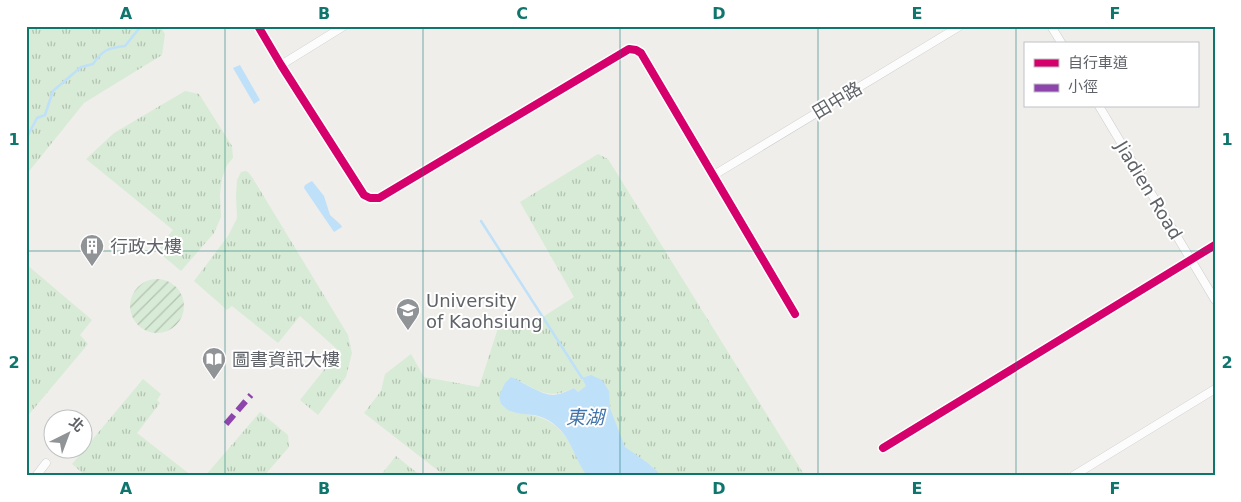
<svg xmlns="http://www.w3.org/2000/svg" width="1241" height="502" viewBox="0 0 1241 502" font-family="'DejaVu Sans','Noto Sans TC',sans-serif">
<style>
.grass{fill:url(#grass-tufts)}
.garden{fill:url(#garden-furrows)}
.water{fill:#bfe0f9}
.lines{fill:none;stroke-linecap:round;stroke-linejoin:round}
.stream{stroke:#bfe0f9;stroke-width:2.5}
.minor-casing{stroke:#cbcccc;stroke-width:9}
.minor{stroke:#fdfcfc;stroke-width:8}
.quiet{stroke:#8e44ad;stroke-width:6;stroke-dasharray:12 6;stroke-linecap:butt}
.cycleway-casing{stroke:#fff;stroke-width:11}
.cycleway{stroke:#d6006c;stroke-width:8}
.grid{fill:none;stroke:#0f766e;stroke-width:1;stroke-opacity:0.55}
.labels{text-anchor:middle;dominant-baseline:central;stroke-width:4;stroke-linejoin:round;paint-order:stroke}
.street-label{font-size:18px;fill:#5f6368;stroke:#fff}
.poi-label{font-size:18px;fill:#5f6368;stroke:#fff;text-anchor:start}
.water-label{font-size:19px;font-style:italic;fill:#4174aa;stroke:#fff}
.neatline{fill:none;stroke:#0f766e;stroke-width:2}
.grid-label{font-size:16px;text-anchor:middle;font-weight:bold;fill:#0f766e}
</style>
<defs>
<pattern id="grass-tufts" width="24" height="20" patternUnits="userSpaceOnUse" patternTransform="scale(1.25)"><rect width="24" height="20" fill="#d8ebd6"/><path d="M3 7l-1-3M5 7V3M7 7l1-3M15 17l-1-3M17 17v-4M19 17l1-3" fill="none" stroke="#b2c2b1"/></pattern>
<pattern id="garden-furrows" width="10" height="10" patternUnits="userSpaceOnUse" patternTransform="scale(1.25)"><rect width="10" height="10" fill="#d8ebd6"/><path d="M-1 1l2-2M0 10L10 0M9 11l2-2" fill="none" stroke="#b2c2b1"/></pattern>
</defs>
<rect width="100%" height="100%" fill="#efeeea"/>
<path class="grass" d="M 26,26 L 160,26 L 165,34 L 162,55 L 84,103 L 26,175 Z
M 185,91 L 199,94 L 232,146 L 233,158 L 227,165 L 222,178 L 220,195 L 221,217 L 214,233 L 181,271 L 156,250 L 173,230 L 86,159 L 114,133 Z
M 598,154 L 608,159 L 805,476 L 659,476 C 654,462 636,458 626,448 C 622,444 613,416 610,408 L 609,402 L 586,387 L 578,392 L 574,388 C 550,399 542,393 520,381 L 511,412 C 543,415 559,421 574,451 C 578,459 582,468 587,476 L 445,476 L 364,413 L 381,391 L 385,374 L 411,354 L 424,377 L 479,387 L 499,325 L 524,329 L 574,297 L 520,202 Z
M 245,171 L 248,172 L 252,177 L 348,335 L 352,353 L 346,377 L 318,415 L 300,400 L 339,351 L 300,316 L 278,343 L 232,306 L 227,310 L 194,281 L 228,236 L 237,218 L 236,195 L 237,180 L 241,172 Z
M 26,264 L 92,320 L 80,335 L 88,344 L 26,418 Z
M 143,379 L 161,394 L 157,400 L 160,403 L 137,433 L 192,476 L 86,476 L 72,464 Z
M 260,412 L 288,435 L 289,447 L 264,476 L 205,476 Z
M 396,456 L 421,476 L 380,476 Z"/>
<path class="garden" d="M130 306a27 27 0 1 1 54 0a27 27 0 1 1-54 0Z"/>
<path class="water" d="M 240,65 L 260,100 L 254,104 L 233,68 Z
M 312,181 L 324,196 L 330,215 L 341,225 L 342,227 L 334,232 L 304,188 L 305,185 Z
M 591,375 L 602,380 L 609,391 L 610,408 L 625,447 L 648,463 L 658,472 L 659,476 L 587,476 C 572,455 571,431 544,418 C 534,413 518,415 510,411 C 507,410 504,406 501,404 L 499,396 L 505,383 L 511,377 C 524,382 540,395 554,395 C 561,394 568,391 574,388 L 578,392 L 586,386 L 582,378 Z"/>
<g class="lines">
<path class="stream" d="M 26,139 L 37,118 L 45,115 L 53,91 L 81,67 L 93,64 C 103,50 107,48 125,46 L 141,26
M 481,221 L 582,378"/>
<g class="minor-casing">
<path id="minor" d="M 258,26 L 281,65 L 364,195 L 370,198 L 379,198 L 629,49 L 636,50 L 641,53 L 795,314
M 1051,26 L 1062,44
M 281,65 L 344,26
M 1099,106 L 1215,300
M 714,175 L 960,26
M 883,448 L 1215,245
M 36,476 L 46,463
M 1073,476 L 1215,389"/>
</g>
<use href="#minor" class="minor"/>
<path class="quiet" d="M 226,424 L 251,395"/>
<g class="cycleway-casing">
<path id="cycleway" d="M 258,26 L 281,65 L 364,195 L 370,198 L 379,198 L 629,49 L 636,50 L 641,53 L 795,314
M 883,448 L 1215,245"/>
</g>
<use href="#cycleway" class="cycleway"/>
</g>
<path class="grid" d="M 225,26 L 225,476M 423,26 L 423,476M 620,26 L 620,476M 818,26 L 818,476M 1016,26 L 1016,476M 26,251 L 1215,251"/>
<defs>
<g id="building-pin" transform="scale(1.25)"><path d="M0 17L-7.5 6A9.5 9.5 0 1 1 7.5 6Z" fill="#919496" stroke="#fff"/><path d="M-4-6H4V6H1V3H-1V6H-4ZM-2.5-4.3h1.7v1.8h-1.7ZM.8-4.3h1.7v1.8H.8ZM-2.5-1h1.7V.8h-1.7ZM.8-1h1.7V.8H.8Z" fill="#fff"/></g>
<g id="university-pin" transform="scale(1.25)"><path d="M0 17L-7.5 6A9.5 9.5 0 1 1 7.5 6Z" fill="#919496" stroke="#fff"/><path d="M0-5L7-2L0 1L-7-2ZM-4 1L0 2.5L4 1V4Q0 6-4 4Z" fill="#fff"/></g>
<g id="library-pin" transform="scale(1.25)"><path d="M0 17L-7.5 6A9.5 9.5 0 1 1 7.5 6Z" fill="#919496" stroke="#fff"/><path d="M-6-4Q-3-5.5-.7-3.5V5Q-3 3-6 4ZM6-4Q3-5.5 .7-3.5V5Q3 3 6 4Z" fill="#fff"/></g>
</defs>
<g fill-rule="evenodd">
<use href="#building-pin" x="92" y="246"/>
<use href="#university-pin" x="408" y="310"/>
<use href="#library-pin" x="214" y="359"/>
</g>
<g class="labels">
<g class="street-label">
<text transform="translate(837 100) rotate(-31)">田中路</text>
<text transform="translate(1149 190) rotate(59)">Jiadien Road</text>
</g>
<g class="poi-label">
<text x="110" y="246">行政大樓</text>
<text x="426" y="300">University<tspan x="426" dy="21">of Kaohsiung</tspan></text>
<text x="232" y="359">圖書資訊大樓</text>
</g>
<g class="water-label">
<text x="585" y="417">東湖</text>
</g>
</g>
<rect width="1241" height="502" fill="none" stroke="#ffffff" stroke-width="55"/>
<rect x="1024" y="42" width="175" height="65" fill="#ffffff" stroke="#bfc1c3"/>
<rect x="1034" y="59" width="25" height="8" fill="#d6006c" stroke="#bfc1c3"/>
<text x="1068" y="68" font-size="15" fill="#5f6368">自行車道</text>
<rect x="1034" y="84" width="25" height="8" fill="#8e44ad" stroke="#bfc1c3"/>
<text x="1068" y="92" font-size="15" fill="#5f6368">小徑</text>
<g transform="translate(68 434) rotate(42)"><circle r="24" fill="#ffffff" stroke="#bfc1c3"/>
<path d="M0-4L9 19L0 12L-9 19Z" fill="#919496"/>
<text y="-8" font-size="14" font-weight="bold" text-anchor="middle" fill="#5f6368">北</text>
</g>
<rect x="28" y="28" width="1186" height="446" class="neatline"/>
<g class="grid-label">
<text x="126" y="19">A</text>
<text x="324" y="19">B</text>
<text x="522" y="19">C</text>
<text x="719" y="19">D</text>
<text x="917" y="19">E</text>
<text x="1115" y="19">F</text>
<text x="14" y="145">1</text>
<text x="1227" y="145">1</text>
<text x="14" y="368">2</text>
<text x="1227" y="368">2</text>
<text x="126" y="494">A</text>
<text x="324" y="494">B</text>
<text x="522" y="494">C</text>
<text x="719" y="494">D</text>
<text x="917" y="494">E</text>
<text x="1115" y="494">F</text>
</g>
</svg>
